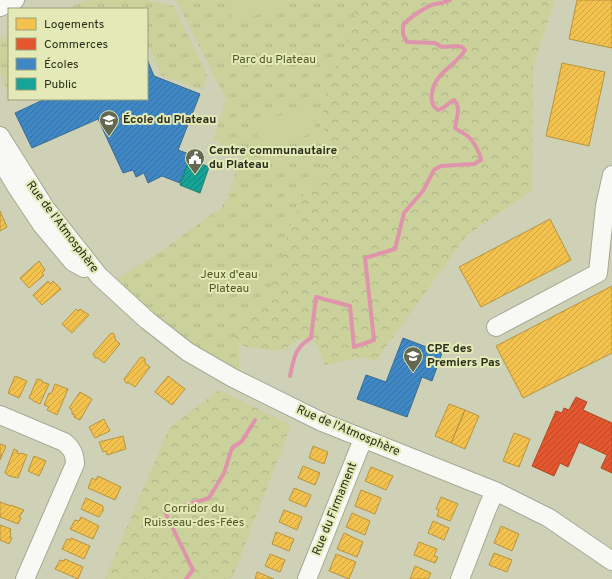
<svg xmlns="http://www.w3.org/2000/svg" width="612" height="579" viewBox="0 0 612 579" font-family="Overpass,sans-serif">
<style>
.grass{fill:url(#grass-tufts)}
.forest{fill:url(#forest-crowns)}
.pitch{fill:#cad19b}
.homes{fill:url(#homes-hatch);stroke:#b6953e}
.shops{fill:url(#shops-hatch);stroke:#ac4b28}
.schools{fill:url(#schools-hatch);stroke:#396d92}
.public{fill:url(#public-hatch);stroke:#1d8072}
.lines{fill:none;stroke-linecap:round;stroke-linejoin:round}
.stream{stroke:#e094ac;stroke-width:4}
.minor-casing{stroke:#a6a994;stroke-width:20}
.minor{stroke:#f8f8f4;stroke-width:18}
.labels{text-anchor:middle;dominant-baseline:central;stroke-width:4;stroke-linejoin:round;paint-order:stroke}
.park-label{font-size:12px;fill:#515727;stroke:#e3eab7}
.poi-label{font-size:12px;font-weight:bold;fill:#2b2e1a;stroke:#e3eab7;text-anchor:start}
.street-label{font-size:12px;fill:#2b2e1a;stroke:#e3eab7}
</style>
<defs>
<pattern id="grass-tufts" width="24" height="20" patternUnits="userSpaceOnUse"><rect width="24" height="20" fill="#cad19b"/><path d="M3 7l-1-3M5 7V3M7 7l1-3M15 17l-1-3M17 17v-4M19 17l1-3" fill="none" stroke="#aeb485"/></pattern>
<pattern id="forest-crowns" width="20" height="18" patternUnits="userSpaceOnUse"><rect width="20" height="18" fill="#cad19b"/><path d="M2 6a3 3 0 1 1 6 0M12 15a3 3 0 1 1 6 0" fill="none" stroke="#aeb485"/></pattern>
<pattern id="homes-hatch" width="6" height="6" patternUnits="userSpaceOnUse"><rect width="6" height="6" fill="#f2c14e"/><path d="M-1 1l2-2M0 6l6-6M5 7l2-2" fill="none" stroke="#d0a644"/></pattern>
<pattern id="shops-hatch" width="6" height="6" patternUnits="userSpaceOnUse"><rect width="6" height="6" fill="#e4572e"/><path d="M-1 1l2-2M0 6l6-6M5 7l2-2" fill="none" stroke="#b94826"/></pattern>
<pattern id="schools-hatch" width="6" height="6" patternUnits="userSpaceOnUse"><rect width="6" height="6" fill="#3f88c5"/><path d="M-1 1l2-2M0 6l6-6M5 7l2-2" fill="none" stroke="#35709f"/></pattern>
<pattern id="public-hatch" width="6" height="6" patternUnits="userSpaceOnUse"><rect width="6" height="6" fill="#17a398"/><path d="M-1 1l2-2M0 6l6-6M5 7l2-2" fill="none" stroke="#15857b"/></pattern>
</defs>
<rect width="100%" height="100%" fill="#ced1b6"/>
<path class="grass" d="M 87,0 L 147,0 L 174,6 L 207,75 L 203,90 L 162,76 L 150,48 L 147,49 L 147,9 L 67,9 Z
M 176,0 L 348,0 L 349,4 L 354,10 L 356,19 L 354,27 L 336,64 L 331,82 L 327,91 L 323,106 L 325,138 L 321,150 L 322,161 L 318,176 L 307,187 L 289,229 L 279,266 L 274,277 L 270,292 L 261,307 L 239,327 L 235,337 L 239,344 L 239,370 L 172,331 L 115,280 L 155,255 L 221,208 L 226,201 L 243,152 L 213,140 L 226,99 Z
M 9,35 L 9,94 L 0,73 L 0,41 L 3,38 Z"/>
<path class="forest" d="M 348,0 L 555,0 L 533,66 L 532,191 L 466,236 L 376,361 L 363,357 L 325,365 L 318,348 L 311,338 L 298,340 L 285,349 L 276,351 L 247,347 L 239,344 L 235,337 L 239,327 L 261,307 L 270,292 L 274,277 L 279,266 L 289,229 L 307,187 L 318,176 L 322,161 L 321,150 L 325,138 L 323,106 L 327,91 L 331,82 L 336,64 L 354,27 L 356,19 L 354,10 L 349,4 Z
M 219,390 L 291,425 L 232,579 L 105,579 L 169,428 Z"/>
<path class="pitch" d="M 238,0 L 275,0 L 277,5 L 236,24 L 227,5 Z
M 305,104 L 317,130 L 266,154 L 254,128 Z"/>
<path class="homes" d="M 577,0 L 612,0 L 612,48 L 569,39 Z
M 562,63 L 605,72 L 589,146 L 546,136 Z
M 0,211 L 7,227 L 0,231 Z
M 550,219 L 571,260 L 481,307 L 459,267 Z
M 39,261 L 45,270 L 42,273 L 44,275 L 29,288 L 20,278 Z
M 48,281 L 50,284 L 53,281 L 61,289 L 42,305 L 33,295 Z
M 612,286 L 612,353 L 523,398 L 496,346 Z
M 76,309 L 78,311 L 80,309 L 89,315 L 72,333 L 62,324 Z
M 113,333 L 115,336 L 115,339 L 120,344 L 104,363 L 98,358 L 95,358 L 93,354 L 110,334 Z
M 142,357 L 145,359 L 145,363 L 150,367 L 135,387 L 129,383 L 126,383 L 124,379 L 140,358 Z
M 15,376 L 27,381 L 19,398 L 8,393 Z
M 168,376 L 185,389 L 172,405 L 155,392 Z
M 37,379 L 42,380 L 42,382 L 49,384 L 40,404 L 33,401 L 33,400 L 29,398 Z
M 55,384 L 68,389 L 57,415 L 47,410 L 49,407 L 44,405 L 49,393 L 51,394 Z
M 80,392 L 92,399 L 80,420 L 74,417 L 75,415 L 72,414 L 72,410 L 69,408 Z
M 449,404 L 465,410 L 451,443 L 435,436 Z
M 465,410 L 479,416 L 465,449 L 451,443 Z
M 104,419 L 110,431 L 95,438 L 89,427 Z
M 514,433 L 530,439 L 519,467 L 503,461 Z
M 123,436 L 126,449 L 107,455 L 106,451 L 103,452 L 99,442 Z
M 0,444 L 6,446 L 0,460 Z
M 313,446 L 328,452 L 324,464 L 309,458 Z
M 14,449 L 18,451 L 17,453 L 20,454 L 21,453 L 27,455 L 18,478 L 9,476 L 5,473 Z
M 34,456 L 46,461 L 39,476 L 28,471 Z
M 303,466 L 320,473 L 315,485 L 298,478 Z
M 371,467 L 393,476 L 386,490 L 365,481 Z
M 98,476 L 121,487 L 115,500 L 88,488 L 92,478 L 96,480 Z
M 294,488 L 311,495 L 306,507 L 289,500 Z
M 361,490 L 381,498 L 375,514 L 355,506 Z
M 441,497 L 458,504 L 450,521 L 437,516 L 439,510 L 436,509 Z
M 86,498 L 103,506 L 103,511 L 99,517 L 81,509 Z
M 0,502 L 11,506 L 11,505 L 24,510 L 19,517 L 21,518 L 18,524 L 0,517 Z
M 284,510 L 302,517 L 297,530 L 279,522 Z
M 352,513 L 370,521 L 365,535 L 346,527 Z
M 81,517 L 99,526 L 93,539 L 70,529 L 75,520 L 79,521 Z
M 433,521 L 449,528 L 444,540 L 428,533 Z
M 0,525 L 11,529 L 10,532 L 11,533 L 10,538 L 12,538 L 9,544 L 0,540 Z
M 501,526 L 519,534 L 512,551 L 494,543 Z
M 276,532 L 294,539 L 289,551 L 272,544 Z
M 344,533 L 363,542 L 357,557 L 337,549 Z
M 71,538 L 90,546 L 84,559 L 62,549 L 67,539 L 70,540 Z
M 419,542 L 437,549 L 434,556 L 438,557 L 435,563 L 414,555 Z
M 494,553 L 512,560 L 507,572 L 489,565 Z
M 270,554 L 285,560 L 280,572 L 265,566 Z
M 336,554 L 356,562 L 349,579 L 329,571 Z
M 65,559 L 83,567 L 78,579 L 55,569 L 60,560 L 64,561 Z
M 415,566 L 431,573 L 428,579 L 410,579 Z
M 257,572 L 274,579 L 255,579 Z"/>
<path class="shops" d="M 576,397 L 587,402 L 583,410 L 612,423 L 612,473 L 601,468 L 607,455 L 579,442 L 568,467 L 560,463 L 554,476 L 532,466 L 556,411 L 562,413 L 564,408 L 569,410 Z"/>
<path class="schools" d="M 147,59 L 154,76 L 200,94 L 178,150 L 192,155 L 180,183 L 162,176 L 148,183 L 144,173 L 136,177 L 133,170 L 123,173 L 98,119 L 32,148 L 15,113 L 45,99 L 147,99 Z
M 403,338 L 442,353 L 432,381 L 422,377 L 407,417 L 357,399 L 366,375 L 386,382 Z"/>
<path class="public" d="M 189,159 L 209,167 L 200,193 L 180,185 Z"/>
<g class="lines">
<path class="stream" d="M 290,376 C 294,359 294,348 311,338 L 316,297 L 350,306 L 354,347 L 374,340 L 365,258 L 395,249 L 404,213 L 423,191 L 434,170 L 441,166 L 474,164 L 481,160 C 480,153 473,139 466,135 C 462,132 459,131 455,128 C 456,118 462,108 454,100 C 447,103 445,109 438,110 C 427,104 432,86 439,77 C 447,67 458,62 465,50 L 462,47 L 457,46 L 442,47 L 435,43 L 407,42 L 403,34 L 403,25 C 410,17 420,11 429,6 C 435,3 443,4 450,0
M 186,579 L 193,570 L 165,512 L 209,498 L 224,473 L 232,448 L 242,441 L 255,420"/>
<g class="minor-casing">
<path id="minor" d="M 0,7 L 15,0
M 0,136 L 46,209 L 99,276 L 147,320 L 188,352 L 233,378 L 322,422 L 495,491 L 549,518 L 612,561
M 0,159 L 16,186 L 42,225 L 73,262 L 84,268
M 496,327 L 598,273 L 605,206 L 612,175
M 0,415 L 64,442 C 72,448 75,454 75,464 L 25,579
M 307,579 L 363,439
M 460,579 L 487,509 L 495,491"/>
</g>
<use href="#minor" class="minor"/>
</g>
<defs>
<g id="school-pin" transform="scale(1)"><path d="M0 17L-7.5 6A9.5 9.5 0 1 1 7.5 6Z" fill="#646751" stroke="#e3eab7"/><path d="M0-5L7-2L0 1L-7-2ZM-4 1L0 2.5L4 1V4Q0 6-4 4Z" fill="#fff"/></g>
<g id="civic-pin" transform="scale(1)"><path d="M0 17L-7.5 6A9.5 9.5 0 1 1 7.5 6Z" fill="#646751" stroke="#e3eab7"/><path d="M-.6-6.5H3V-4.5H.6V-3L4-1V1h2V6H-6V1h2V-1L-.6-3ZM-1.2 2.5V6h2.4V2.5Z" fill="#fff"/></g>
</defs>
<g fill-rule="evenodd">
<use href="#school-pin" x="109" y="120"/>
<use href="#civic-pin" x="195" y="158"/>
<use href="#school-pin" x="413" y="356"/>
</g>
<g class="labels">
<g class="park-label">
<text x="274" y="60">Parc du Plateau</text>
<text x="229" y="275">Jeux d'eau<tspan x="229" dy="14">Plateau</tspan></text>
<text x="194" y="509">Corridor du<tspan x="194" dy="14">Ruisseau-des-Fées</tspan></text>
</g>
<g class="poi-label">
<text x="123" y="120">École du Plateau</text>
<text x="209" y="151">Centre communautaire<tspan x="209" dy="14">du Plateau</tspan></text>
<text x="427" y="349">CPE des<tspan x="427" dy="14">Premiers Pas</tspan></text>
</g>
<g class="street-label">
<text transform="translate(62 227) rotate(53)">Rue de l'Atmosphère</text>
<text transform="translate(348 431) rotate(23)">Rue de l'Atmosphère</text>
<text transform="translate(335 509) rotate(-68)">Rue du Firmament</text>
</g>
</g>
<rect x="8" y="8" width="140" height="92" fill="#e3eab7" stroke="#999f78"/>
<rect x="16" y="18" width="20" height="12" fill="#f2c14e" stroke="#999f78"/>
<text x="44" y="28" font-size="12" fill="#2b2e1a">Logements</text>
<rect x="16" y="38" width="20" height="12" fill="#e4572e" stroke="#999f78"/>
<text x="44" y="48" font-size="12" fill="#2b2e1a">Commerces</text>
<rect x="16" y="58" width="20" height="12" fill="#3f88c5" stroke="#999f78"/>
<text x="44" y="68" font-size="12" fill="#2b2e1a">Écoles</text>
<rect x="16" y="78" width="20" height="12" fill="#17a398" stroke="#999f78"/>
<text x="44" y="88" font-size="12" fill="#2b2e1a">Public</text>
</svg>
